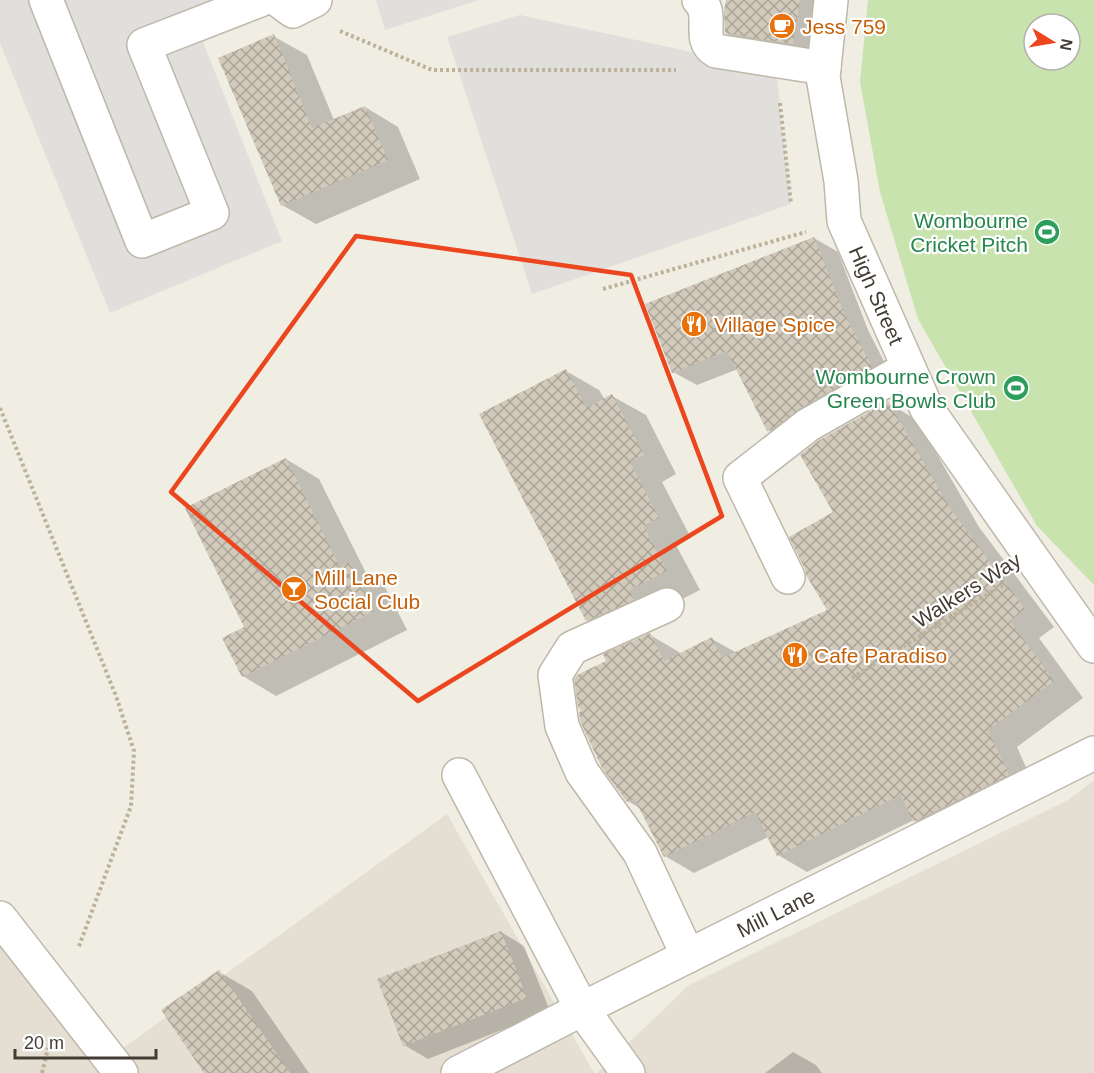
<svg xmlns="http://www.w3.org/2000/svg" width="1094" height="1073" viewBox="0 0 1094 1073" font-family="Helvetica,sans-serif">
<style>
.residential{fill:#e4dfd2}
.pitch{fill:#c9e3ae;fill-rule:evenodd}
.parking{fill:#e1dfdc}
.shadow{fill:#0003}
.building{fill:url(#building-cross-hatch)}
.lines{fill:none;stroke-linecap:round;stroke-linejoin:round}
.minor-casing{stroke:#beb8aa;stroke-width:36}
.path{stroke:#bcb199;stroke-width:4;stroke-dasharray:3 3;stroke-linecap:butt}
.minor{stroke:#fff;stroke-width:33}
.marked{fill:none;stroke:#ec461f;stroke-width:4.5;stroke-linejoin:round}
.labels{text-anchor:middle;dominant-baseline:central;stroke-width:4.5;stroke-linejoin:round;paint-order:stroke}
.food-label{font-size:21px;fill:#c56008;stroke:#fff;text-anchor:start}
.leisure-label{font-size:21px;fill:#27864d;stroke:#fff;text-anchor:end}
.street-label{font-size:21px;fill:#423d34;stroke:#fff}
</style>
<defs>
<pattern id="building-cross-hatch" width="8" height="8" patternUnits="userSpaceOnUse" patternTransform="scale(1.5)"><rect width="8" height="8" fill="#d1c9ba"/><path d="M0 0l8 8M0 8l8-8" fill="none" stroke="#aba498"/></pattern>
</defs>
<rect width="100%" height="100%" fill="#f0ede3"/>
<path class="residential" d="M 1094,780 L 1094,1073 L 597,1073 L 689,985 L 1068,800 Z
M 447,814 L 594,1073 L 0,1073 L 0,942 L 101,1064 Z"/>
<path class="pitch" d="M 868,0 L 1094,0 L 1094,585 L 1037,526 L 918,319 L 880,192 L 860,82 ZM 1034,24 L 1070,24 L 1070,60 L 1034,60 Z"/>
<path class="parking" d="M 0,0 L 234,0 L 252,23 L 203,42 L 282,241 L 110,313 L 0,43 Z
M 376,0 L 479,0 L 385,30 Z
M 520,15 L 776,70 L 791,204 L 532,294 L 447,37 Z"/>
<path class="shadow" d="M 727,0 L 836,0 L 827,62 L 760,52 L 726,33 Z
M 273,36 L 307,55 L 334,120 L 365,107 L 398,127 L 420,179 L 316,224 L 282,205 Z
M 814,238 L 838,252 L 868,330 L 894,381 L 791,444 L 768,430 L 738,369 L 697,385 L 673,372 Z
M 566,371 L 599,390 L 605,400 L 612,396 L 646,415 L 676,474 L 662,482 L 691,538 L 676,545 L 700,590 L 661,610 L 621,639 L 587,620 Z
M 888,403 L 917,420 L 979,527 L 1054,627 L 1039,638 L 1083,698 L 1017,747 L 1037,792 L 944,838 L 914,820 L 807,872 L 778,855 L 768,837 L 694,873 L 665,856 L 641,809 L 628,801 L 608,661 L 650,635 L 679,652 L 681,655 L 712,639 L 737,653 L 829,611 L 835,512 Z
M 286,459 L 319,479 L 366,573 L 383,583 L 407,630 L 276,696 L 243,676 Z
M 501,932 L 524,946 L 550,1011 L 428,1059 L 404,1045 Z
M 219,972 L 252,991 L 309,1073 L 206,1073 Z
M 793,1052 L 816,1065 L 822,1073 L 765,1073 Z"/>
<path class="building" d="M 726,0 L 800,0 L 793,44 L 725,33 L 724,11 Z
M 274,34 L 312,128 L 365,106 L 388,160 L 281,206 L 218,58 Z
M 814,237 L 845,315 L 872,367 L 799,409 L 775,427 L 767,431 L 727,351 L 672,373 L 645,304 Z
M 566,369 L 586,408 L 612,394 L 644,455 L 630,462 L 659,518 L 644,526 L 667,571 L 629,590 L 634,600 L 586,621 L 479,414 Z
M 888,401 L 950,508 L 1025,609 L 1010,621 L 1054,681 L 988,730 L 1009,775 L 913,822 L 901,795 L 777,856 L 755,812 L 664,857 L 634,798 L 627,802 L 602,768 L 580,721 L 579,712 L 581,711 L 578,707 L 574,679 L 577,675 L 606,661 L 603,654 L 650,633 L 664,661 L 712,637 L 722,658 L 827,610 L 806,575 L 805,569 L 789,537 L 833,512 L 800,455 L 818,441 Z
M 286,458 L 340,567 L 350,562 L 374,611 L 242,677 L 222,638 L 244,627 L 185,508 Z
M 501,931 L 527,998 L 403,1046 L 377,979 Z
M 219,970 L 290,1073 L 204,1073 L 161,1010 Z"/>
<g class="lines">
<g class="minor-casing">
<g id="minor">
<path d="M 46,0 L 142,241 L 212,213 L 144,45 L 260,0"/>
<path d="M 278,0 L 293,11 L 315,0"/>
<path d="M 699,0 C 715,15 696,40 716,51 L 824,68"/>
<path id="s1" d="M 831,0 L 823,77 L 841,181 L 844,221 L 927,409 L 1094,646"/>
<path d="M 788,577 L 740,478 L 808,425 L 908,368"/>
<path d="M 667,605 L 572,648 L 555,675 L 562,726 L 582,772 L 640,853 L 688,956"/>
<path d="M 459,775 L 582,1009 L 628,1073"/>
<path d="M 0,918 L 121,1073"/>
<path id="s2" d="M 458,1073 L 582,1009 L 1094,753"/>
</g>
</g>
<path class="path" d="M 340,31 L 432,70 L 676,70
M 780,103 L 791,204
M 603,289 L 806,232
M 0,408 L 116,696 L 134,751 L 131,806 L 78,949
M 852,678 L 1003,585
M 42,1073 L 48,1048"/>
<use href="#minor" class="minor"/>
</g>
<path class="marked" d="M 356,236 L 631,275 L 722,516 L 418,701 L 171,492 Z"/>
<defs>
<g id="cafe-disc" transform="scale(1.35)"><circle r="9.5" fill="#e8710a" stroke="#fff"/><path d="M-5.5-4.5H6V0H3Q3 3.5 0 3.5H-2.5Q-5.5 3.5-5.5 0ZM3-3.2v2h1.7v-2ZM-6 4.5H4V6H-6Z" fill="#fff"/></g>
<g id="stadium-disc" transform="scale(1.35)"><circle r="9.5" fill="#2e9e5b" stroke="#fff"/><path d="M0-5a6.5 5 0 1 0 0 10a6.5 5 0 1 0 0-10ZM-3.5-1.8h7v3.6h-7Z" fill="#fff"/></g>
<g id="restaurant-disc" transform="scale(1.35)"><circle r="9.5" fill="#e8710a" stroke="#fff"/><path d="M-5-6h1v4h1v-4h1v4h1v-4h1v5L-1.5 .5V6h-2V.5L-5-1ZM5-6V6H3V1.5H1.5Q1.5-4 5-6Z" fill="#fff"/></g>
<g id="bar-disc" transform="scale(1.35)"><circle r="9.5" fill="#e8710a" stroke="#fff"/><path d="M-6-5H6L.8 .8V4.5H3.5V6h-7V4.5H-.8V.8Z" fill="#fff"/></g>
</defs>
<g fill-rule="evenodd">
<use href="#cafe-disc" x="782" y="26"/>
<use href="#stadium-disc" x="1047" y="232"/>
<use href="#restaurant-disc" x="694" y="324"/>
<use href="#stadium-disc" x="1016" y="388"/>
<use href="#bar-disc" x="294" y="589"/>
<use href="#restaurant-disc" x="795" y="655"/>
</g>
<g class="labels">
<g class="food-label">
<text x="802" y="26">Jess 759</text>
<text x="714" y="324">Village Spice</text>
<text x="314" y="577">Mill Lane<tspan x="314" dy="24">Social Club</tspan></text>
<text x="814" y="655">Cafe Paradiso</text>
</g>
<g class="leisure-label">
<text x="1028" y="220">Wombourne<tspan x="1028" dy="24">Cricket Pitch</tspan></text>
<text x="996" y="376">Wombourne Crown<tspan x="996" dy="24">Green Bowls Club</tspan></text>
</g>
<g class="street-label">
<text stroke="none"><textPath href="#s1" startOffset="304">High Street</textPath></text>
<text transform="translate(967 590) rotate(-32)">Walkers Way</text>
<text stroke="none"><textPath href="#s2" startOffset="356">Mill Lane</textPath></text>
</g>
</g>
<g transform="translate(1052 42) rotate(101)"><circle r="28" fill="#ffffff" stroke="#b3b1ae" stroke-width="1.5"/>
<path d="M0-4.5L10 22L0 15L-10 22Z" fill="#ec461f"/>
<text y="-9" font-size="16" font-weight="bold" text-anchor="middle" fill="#423d34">N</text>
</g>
<path d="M15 1049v9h141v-9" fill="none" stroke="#423d34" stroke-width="3"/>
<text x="24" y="1049" font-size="18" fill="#423d34" stroke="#ffffff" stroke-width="4.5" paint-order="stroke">20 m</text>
</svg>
